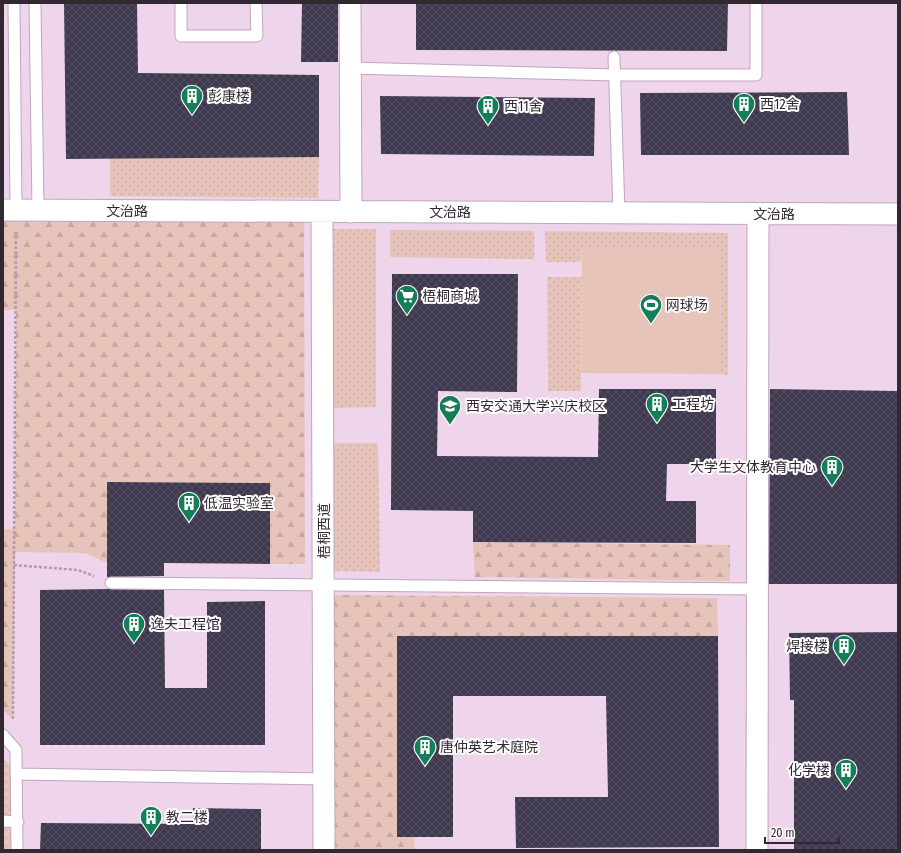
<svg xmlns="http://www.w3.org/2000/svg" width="901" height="853" viewBox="0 0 901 853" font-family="'Fira Sans Condensed','Noto Sans SC',sans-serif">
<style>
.grass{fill:url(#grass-dots)}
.forest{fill:url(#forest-firs)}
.park{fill:#e7c4b9}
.building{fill:url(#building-cross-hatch)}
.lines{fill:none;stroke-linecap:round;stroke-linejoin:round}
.lane-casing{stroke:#bfa6bc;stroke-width:13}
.street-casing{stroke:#bfa6bc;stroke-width:23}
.path{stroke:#b19cae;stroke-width:2.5;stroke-dasharray:3 2;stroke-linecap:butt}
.lane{stroke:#fff;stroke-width:11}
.street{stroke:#fff;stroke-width:21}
.labels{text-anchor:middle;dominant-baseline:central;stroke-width:4;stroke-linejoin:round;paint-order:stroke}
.poi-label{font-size:14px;fill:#322831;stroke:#fff;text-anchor:start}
.street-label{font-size:14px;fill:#322831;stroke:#fff}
</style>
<defs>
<pattern id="grass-dots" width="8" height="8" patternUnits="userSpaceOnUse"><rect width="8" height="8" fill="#e7c4b9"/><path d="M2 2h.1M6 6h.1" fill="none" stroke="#c7a8a0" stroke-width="1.8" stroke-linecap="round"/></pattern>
<pattern id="forest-firs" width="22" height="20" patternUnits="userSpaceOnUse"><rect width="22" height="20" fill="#e7c4b9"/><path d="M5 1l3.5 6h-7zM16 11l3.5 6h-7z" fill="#c7a8a0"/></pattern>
<pattern id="building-cross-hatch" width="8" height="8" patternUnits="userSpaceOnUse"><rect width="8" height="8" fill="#403a51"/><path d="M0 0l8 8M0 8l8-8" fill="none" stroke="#544e62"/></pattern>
</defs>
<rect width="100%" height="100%" fill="#efd5eb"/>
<path class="grass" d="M 319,157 L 318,198 L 110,196 L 110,158 Z
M 333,229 L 376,229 L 376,407 L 333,408 Z
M 390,230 L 534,231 L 534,259 L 390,257 Z
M 545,231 L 728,233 L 728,375 L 720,374 L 721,250 L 582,249 L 581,262 L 546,262 Z
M 547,277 L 582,277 L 581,391 L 548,391 Z
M 332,443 L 378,443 L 380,572 L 332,571 Z
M 3,757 L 17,774 L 18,850 L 3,850 Z"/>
<path class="forest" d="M 3,210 L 304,212 L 305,564 L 270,564 L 270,483 L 107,482 L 107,563 L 85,553 L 15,552 L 13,720 L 3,709 L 3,529 L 15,529 L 16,310 L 3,310 Z
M 473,542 L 730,545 L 730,581 L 475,577 Z
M 334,595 L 717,598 L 718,636 L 397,636 L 415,850 L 334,850 Z"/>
<path class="park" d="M 582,249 L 721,250 L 720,374 L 581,373 Z"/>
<path class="building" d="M 64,3 L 137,3 L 138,73 L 319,75 L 319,157 L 66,159 Z
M 302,3 L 338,3 L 338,62 L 301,62 Z
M 416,3 L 728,3 L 727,51 L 416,50 Z
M 847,92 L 849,155 L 641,155 L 640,93 Z
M 380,96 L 595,98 L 594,156 L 381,154 Z
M 392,274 L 518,274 L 517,392 L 438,391 L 437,456 L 598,457 L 599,389 L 716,389 L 716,464 L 667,464 L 666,501 L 696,501 L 696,543 L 473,542 L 473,511 L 391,510 Z
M 770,389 L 898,391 L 898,584 L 769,584 Z
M 107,482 L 270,483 L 270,564 L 164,563 L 164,576 L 107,577 Z
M 107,589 L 164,590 L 165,688 L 207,688 L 207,602 L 265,601 L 265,745 L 40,745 L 40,590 Z
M 898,632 L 898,850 L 794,850 L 794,700 L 790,700 L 789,633 Z
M 397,636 L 718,636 L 719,847 L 516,848 L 515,797 L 608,797 L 606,696 L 453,696 L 453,837 L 397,837 Z
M 193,808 L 261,809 L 261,850 L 40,850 L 41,823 L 193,824 Z"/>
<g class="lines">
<g class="lane-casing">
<path id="lane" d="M 14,3 L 16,210
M 35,3 L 38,210
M 181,3 L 181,36 L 257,36 L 256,3
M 614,57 L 619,213
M 351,68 L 615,75 L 756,75 L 756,3
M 111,583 L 757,589
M 3,735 L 16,750 L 17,850
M 17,774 L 324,779
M 3,821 L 18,822"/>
</g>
<g class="street-casing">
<path id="street" d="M 350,3 L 351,212
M 3,210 L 898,214
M 322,212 L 324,850
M 757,850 L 758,214"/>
</g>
<path class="path" d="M 14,565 L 78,570 L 94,576
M 13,719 L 16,232"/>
<use href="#lane" class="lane"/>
<use href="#street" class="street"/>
</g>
<defs>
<g id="building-pin" transform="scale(1.15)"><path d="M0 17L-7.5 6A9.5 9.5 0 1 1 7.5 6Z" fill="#157d58" stroke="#fff"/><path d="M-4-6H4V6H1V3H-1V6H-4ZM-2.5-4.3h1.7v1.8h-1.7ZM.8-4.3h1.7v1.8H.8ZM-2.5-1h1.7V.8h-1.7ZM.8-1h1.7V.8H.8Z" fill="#fff"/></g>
<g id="supermarket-pin" transform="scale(1.15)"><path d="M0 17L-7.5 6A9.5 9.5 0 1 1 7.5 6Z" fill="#157d58" stroke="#fff"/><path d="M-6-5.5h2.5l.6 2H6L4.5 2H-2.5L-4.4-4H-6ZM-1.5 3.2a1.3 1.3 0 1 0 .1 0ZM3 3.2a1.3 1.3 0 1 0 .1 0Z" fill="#fff"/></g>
<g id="stadium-pin" transform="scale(1.15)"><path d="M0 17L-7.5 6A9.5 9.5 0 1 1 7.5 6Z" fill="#157d58" stroke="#fff"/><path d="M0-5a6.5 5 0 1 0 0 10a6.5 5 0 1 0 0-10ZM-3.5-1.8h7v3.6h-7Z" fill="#fff"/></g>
<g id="university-pin" transform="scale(1.15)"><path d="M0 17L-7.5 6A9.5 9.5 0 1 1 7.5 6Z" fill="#157d58" stroke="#fff"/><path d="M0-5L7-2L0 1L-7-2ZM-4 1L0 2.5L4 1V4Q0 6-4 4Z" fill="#fff"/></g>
</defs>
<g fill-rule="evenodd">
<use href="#building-pin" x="192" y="96"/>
<use href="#building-pin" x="744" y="104"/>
<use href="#building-pin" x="488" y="106"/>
<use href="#supermarket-pin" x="407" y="296"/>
<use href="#stadium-pin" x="651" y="305"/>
<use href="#building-pin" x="657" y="404"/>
<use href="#university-pin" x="450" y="406"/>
<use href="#building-pin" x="832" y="467"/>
<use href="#building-pin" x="189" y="503"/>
<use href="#building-pin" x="134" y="624"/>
<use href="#building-pin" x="844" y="646"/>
<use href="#building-pin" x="425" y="747"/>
<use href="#building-pin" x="846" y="770"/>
<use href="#building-pin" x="151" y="817"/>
</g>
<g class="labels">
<g class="poi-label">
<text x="208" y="96">彭康楼</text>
<text x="760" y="104">西12舍</text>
<text x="504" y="106">西11舍</text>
<text x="422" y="296">梧桐商城</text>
<text x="666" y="305">网球场</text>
<text x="672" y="404">工程坊</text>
<text x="466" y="406">西安交通大学兴庆校区</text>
<text x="816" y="467" text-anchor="end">大学生文体教育中心</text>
<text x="204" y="503">低温实验室</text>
<text x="150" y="624">逸夫工程馆</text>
<text x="828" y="646" text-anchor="end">焊接楼</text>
<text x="440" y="747">唐仲英艺术庭院</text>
<text x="830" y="770" text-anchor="end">化学楼</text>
<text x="166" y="817">教二楼</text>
</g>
<g class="street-label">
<text x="127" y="211">文治路</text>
<text x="450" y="212">文治路</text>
<text x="774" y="214">文治路</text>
<text transform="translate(324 531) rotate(-90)">梧桐西道</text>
</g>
</g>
<rect width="901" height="853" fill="none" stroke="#322831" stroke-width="8"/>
<path d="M765 837v6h74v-6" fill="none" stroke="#322831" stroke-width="2"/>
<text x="771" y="837" font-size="12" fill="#322831" stroke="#ffffff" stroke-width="3" paint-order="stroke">20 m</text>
</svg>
